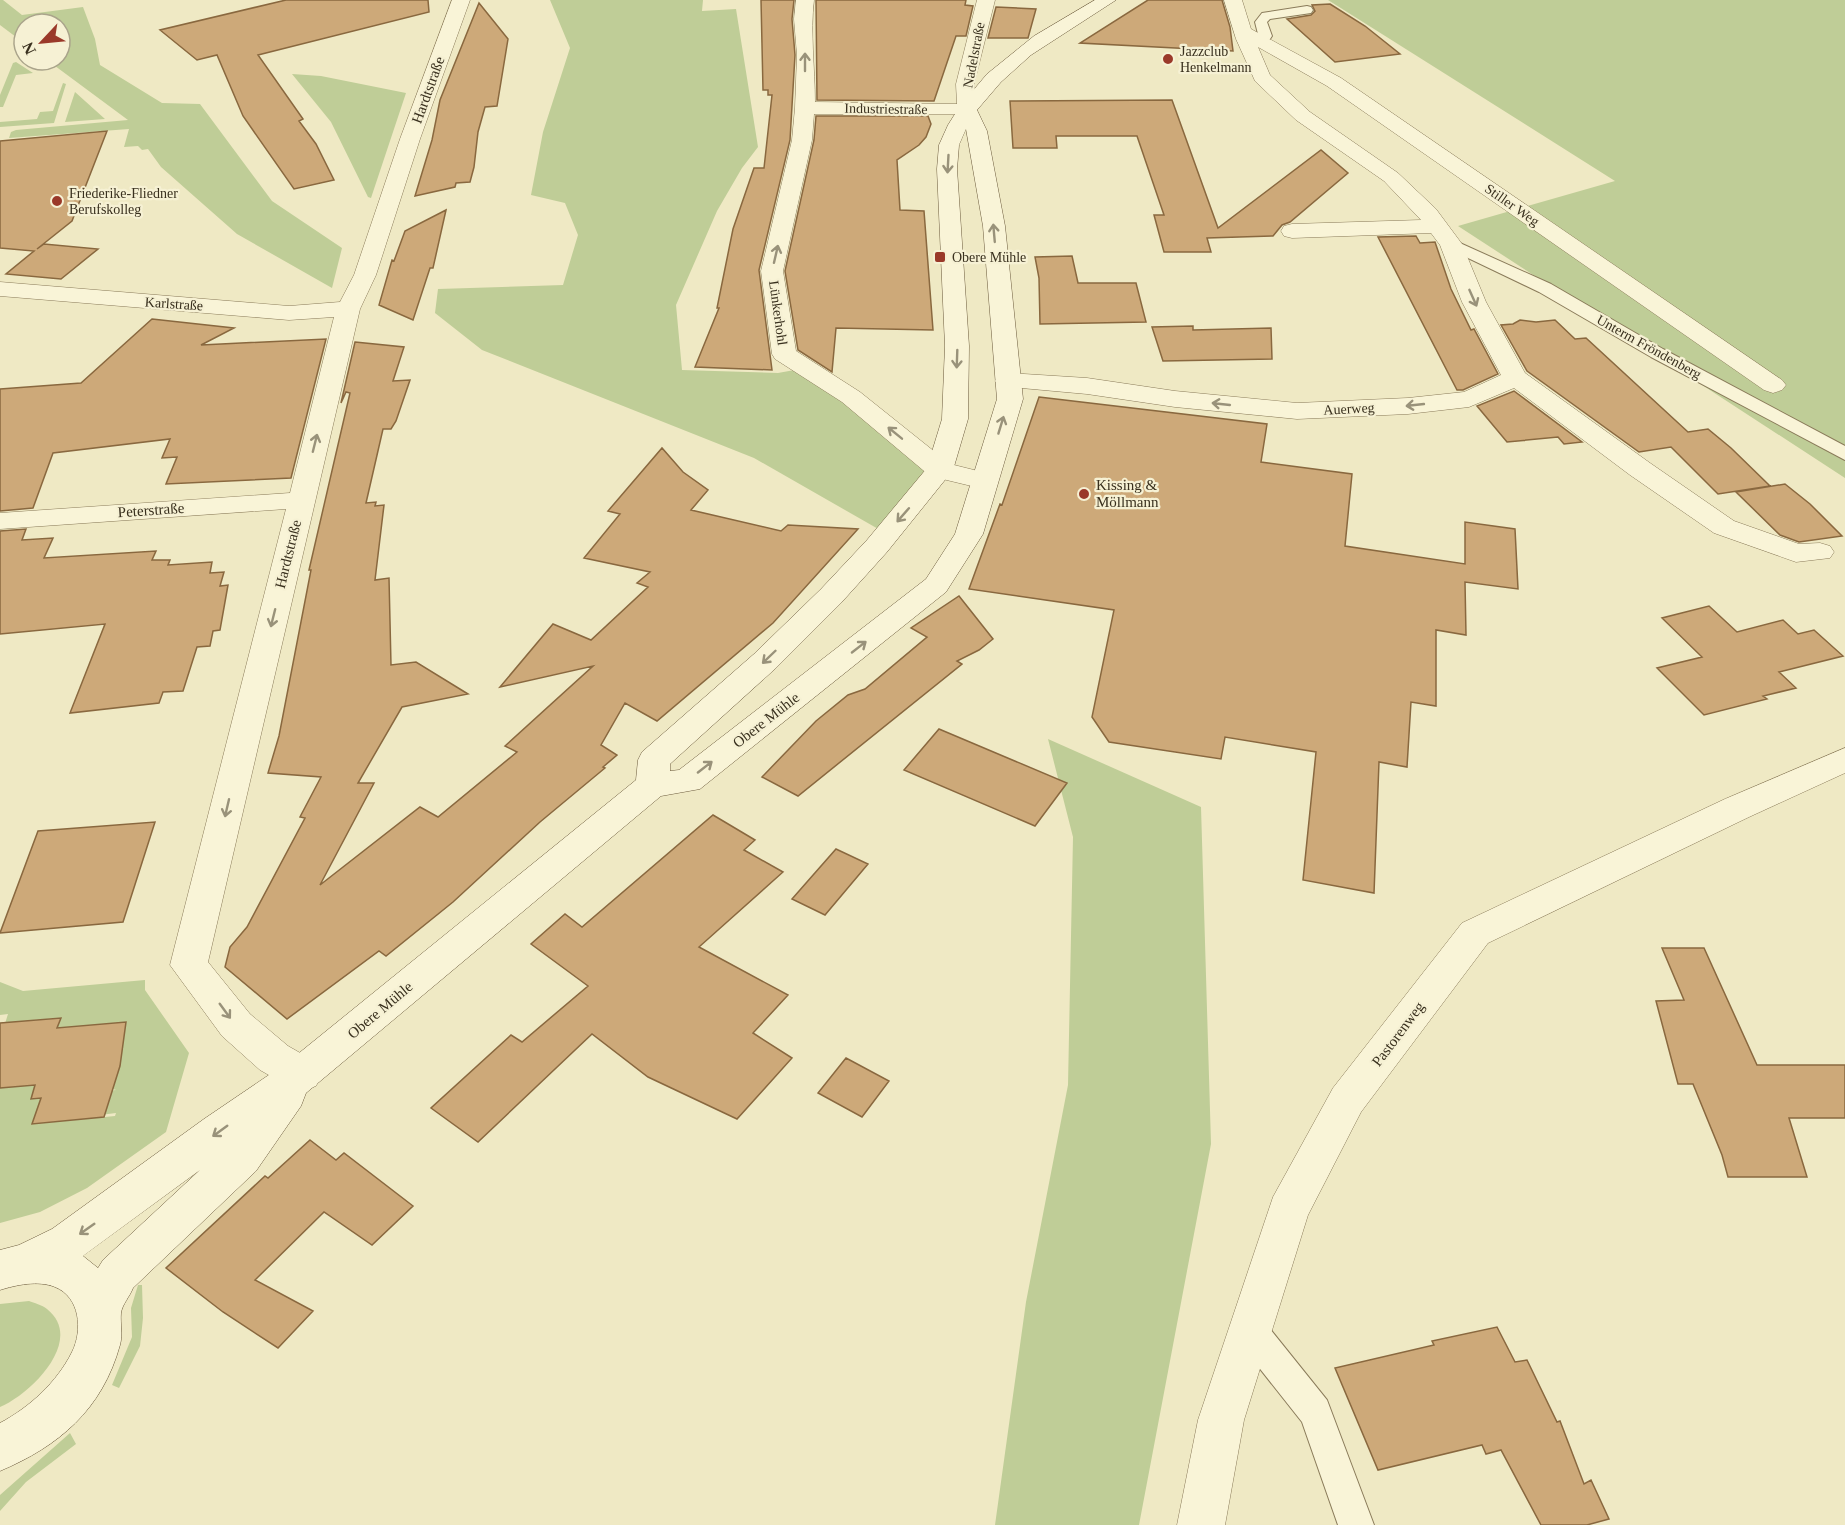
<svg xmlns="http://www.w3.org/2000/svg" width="1845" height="1525" viewBox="0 0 1845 1525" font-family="'Times New Roman',serif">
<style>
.green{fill:#bfcd97}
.building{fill:#cda979;stroke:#89683f;stroke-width:1.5}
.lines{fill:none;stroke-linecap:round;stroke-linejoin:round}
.service-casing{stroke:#8a7b5a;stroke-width:2}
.minor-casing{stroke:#8a7b5a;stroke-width:1}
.secondary-casing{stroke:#6c5b3d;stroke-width:1}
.service{fill:#f9f4d7;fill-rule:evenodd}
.minor{fill:#f9f4d7;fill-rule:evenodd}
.secondary{fill:#f9f4d7;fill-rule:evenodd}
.oneway{stroke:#99927a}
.poi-dot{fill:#9a3929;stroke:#f6f1d4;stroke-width:2}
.labels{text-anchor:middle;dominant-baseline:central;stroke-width:4.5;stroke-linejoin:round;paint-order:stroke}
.far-poi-label{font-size:14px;fill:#39301e;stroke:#f6f1d4;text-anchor:start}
.far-street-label{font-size:14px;fill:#39301e;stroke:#f6f1d4}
.street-label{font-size:15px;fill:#39301e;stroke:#f6f1d4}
.poi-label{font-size:15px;fill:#39301e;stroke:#f6f1d4;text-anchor:start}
</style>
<rect width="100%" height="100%" fill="#efe9c4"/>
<path class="green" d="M 0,0 L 3,0 L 22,15 L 83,7 L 95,39 L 100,65 L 162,103 L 200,104 L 272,201 L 342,248 L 332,288 L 237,234 L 161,167 L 148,149 L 142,150 L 138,146 L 124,147 L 129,129 L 9,138 L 11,132 L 16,130 L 128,120 L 47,60 L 60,60 L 60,24 L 24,24 L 24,43 L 0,25 Z
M 550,0 L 703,0 L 702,11 L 736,9 L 758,147 L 742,168 L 717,211 L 676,305 L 682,370 L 778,373 L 800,369 L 929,466 L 880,530 L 754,458 L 482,350 L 435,313 L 438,289 L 563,285 L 578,235 L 565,203 L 531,195 L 543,132 L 570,48 Z
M 1328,0 L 1845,0 L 1845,478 L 1458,226 L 1615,181 Z
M 16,62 L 33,73 L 16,75 L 3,107 L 0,107 L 0,95 L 13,63 Z
M 292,74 L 321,76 L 406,93 L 371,198 L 368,197 L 331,122 Z
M 63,83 L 66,84 L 54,123 L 0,127 L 0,122 L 37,119 L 40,112 L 53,111 Z
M 75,92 L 105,119 L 65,122 Z
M 1048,739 L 1201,807 L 1211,1144 L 1139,1525 L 995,1525 L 1026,1302 L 1068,1085 L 1073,837 Z
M 145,980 L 145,990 L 189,1053 L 166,1132 L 87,1188 L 40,1212 L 0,1223 L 0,1088 L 12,1087 L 15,1078 L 38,1076 L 31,1099 L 41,1098 L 33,1124 L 115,1116 L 116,1113 L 100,1115 L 107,1091 L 116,1090 L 113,1089 L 121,1049 L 124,1048 L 109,1048 L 126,1023 L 57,1028 L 60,1018 L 33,1020 L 31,1027 L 3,1030 L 8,1014 L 0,1015 L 0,982 L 23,991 Z
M 138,1285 L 142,1285 L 143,1318 L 140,1346 L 119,1388 L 112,1385 L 132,1337 L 131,1308 Z
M 29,1301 C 34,1303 42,1305 47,1309 C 86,1340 30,1395 0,1407 L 0,1304 Z
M 70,1433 L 76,1444 L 26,1482 L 0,1511 L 0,1495 Z"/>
<path class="building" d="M 286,0 L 428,0 L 429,12 L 258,55 L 303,119 L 299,121 L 316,144 L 334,180 L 294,189 L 243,116 L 217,55 L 197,60 L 160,30 Z
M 761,0 L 794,0 L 792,19 L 795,55 L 790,140 L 759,270 L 772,370 L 695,367 L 719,308 L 717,308 L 733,229 L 754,168 L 764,168 L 772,95 L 768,95 L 768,90 L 763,90 Z
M 816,0 L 966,0 L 965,5 L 973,6 L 966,36 L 956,36 L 934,101 L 817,100 Z
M 1148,0 L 1222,0 L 1230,27 L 1233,51 L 1080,43 Z
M 479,3 L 508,39 L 497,106 L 485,107 L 478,132 L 474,167 L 470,182 L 456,183 L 455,187 L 415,196 L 432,140 L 440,100 Z
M 1330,4 L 1365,26 L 1400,54 L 1335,62 L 1287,19 L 1311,15 L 1315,11 L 1312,5 Z
M 996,7 L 1036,9 L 1028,38 L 988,38 Z
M 1172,100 L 1218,228 L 1321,150 L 1348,173 L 1290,222 L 1282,225 L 1273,236 L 1207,238 L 1211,252 L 1164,252 L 1154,215 L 1164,215 L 1137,136 L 1056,136 L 1057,148 L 1013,148 L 1010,101 Z
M 816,116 L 928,116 L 931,124 L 926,137 L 919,145 L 897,160 L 900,210 L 924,211 L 933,330 L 836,328 L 832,372 L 798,350 L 785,271 L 814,140 Z
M 107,131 L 72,221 L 37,249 L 44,244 L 98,249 L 61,279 L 6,274 L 34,251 L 0,248 L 0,141 Z
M 446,210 L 433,268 L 430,268 L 413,320 L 379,305 L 392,260 L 394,261 L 405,231 Z
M 1416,236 L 1420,243 L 1435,242 L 1451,289 L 1471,330 L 1474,329 L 1498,374 L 1463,390 L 1457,390 L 1378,237 Z
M 1072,256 L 1078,283 L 1136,283 L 1146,322 L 1040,324 L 1039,278 L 1035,257 Z
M 152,319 L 234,328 L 201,345 L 326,339 L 291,478 L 166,484 L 177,457 L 162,458 L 170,439 L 53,453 L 33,508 L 0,511 L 0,389 L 81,383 Z
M 1520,320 L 1536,322 L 1555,320 L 1575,339 L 1586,338 L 1688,432 L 1708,429 L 1731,448 L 1770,486 L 1718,494 L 1671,447 L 1639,452 L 1527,371 L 1501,325 L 1513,324 Z
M 1193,326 L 1193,330 L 1271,328 L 1272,359 L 1163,361 L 1152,327 Z
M 355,342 L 404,347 L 393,381 L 410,380 L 396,421 L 391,429 L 383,429 L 366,503 L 376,502 L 375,506 L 384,505 L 375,580 L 389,578 L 391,665 L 416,662 L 468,694 L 402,707 L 358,783 L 374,783 L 320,885 L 420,807 L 438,817 L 517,752 L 505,746 L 593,666 L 500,687 L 553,624 L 591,640 L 648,587 L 637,583 L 650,572 L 584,558 L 620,514 L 608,511 L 662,448 L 683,472 L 708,490 L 691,510 L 781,531 L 788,525 L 858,529 L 773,623 L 657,721 L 625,703 L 601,745 L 617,755 L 603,767 L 605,768 L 540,822 L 453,902 L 386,956 L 379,951 L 287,1019 L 225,967 L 230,947 L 247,927 L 305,818 L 300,817 L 321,777 L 268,773 L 279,736 L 311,570 L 309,570 L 350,393 L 346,392 L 341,403 Z
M 1514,391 L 1582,442 L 1564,444 L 1558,437 L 1507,442 L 1477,406 Z
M 1039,397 L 1267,424 L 1261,462 L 1352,474 L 1345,546 L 1465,564 L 1465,522 L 1515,529 L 1518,589 L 1465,582 L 1466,635 L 1436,630 L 1436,706 L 1411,702 L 1407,767 L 1379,762 L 1374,893 L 1303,880 L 1316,752 L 1225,737 L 1221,759 L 1109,742 L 1092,717 L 1114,610 L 969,589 L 1000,504 L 1002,505 Z
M 1785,484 L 1810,504 L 1842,536 L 1799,542 L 1780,535 L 1736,492 Z
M 26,529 L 22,540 L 53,538 L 44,558 L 156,551 L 152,560 L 170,560 L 168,565 L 212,562 L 210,573 L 224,572 L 220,586 L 228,585 L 220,630 L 213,631 L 210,646 L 197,647 L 183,691 L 163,692 L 159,703 L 70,713 L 105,624 L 0,634 L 0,531 Z
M 959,596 L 993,639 L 979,650 L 957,661 L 962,664 L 798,796 L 762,777 L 816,721 L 848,695 L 865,689 L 927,637 L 911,628 Z
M 1709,606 L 1737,632 L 1783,620 L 1798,634 L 1814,630 L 1843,656 L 1779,672 L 1796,688 L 1763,696 L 1767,699 L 1704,715 L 1657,668 L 1702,657 L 1662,618 Z
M 939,729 L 1067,783 L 1035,826 L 904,770 Z
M 713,815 L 755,840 L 744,850 L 783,872 L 699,947 L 788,995 L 753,1033 L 792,1058 L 737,1119 L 648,1077 L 592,1034 L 478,1142 L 431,1108 L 511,1035 L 522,1042 L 588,986 L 531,944 L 565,914 L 582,927 Z
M 155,822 L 123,922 L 0,933 L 38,831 Z
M 836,849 L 868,864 L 825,915 L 792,899 Z
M 1662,948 L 1704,948 L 1757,1065 L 1845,1065 L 1845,1118 L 1789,1118 L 1807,1177 L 1728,1177 L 1722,1155 L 1693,1084 L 1678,1084 L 1656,1001 L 1684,1000 Z
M 61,1018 L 57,1028 L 126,1022 L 120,1066 L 104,1117 L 32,1124 L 41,1098 L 31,1099 L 35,1085 L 0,1088 L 0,1023 Z
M 846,1058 L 889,1081 L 862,1117 L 818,1093 Z
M 310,1140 L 336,1160 L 344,1153 L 413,1206 L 372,1245 L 324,1212 L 255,1280 L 313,1311 L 278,1348 L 223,1312 L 166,1268 L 265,1176 L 268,1178 Z
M 1497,1327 L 1515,1362 L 1527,1360 L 1557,1422 L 1560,1421 L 1584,1484 L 1591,1480 L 1609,1519 L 1587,1525 L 1541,1525 L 1501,1450 L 1486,1454 L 1482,1445 L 1378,1470 L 1335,1368 L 1434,1345 L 1432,1341 Z"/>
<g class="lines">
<g class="service-casing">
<path id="service" d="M 1307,6 L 1311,7 L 1313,10 L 1311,13 L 1270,19 L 1267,22 L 1272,36 L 1270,39 L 1255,43 L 1248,39 L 1258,34 L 1255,22 L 1262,13 Z
M 1451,239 L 1551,284 L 1663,349 L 1845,446 L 1845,460 L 1651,357 L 1539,292 L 1445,247 L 1443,244 L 1445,241 Z
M 1250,1314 L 1262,1319 L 1327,1400 L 1374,1525 L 1338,1525 L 1302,1422 L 1238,1341 L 1234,1330 L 1238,1319 Z"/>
</g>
<g class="minor-casing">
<path id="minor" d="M 452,0 L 470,0 L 420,139 L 376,275 L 360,309 L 208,962 L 250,1014 L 288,1046 L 316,1062 L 322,1074 L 316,1086 L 302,1091 L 288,1086 L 260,1070 L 222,1036 L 170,965 L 286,509 L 0,529 L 0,513 L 290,493 L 334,317 L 289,320 L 0,296 L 0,282 L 289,306 L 340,302 L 354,275 L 400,139 Z
M 796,0 L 814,0 C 810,33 815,69 815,102 L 957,104 L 956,84 L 977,0 L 995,0 L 974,84 L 977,110 L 974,114 L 814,114 L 812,140 L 783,271 L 796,351 L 860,392 L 950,464 L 994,475 L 998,481 L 994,487 L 984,489 L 930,476 L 842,402 L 775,359 L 772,354 L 761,271 L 792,140 L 795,108 L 797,55 L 794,19 Z
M 1224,0 L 1242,0 L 1251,29 L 1341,78 L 1782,380 L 1786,385 L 1782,390 L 1773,393 L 1764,390 L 1327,86 L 1258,47 L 1270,75 L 1310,112 L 1398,173 L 1436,209 L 1462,244 L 1486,302 L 1525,373 L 1650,463 L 1734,521 L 1799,544 L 1820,543 L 1830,546 L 1834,552 L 1830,558 L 1796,562 L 1714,533 L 1630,475 L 1514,388 L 1469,407 L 1408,414 L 1297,419 L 1175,407 L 1087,394 L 999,386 L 995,381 L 999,376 L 1008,373 L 1087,378 L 1175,391 L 1297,403 L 1408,398 L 1464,392 L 1501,375 L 1462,302 L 1440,245 L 1431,233 L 1292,238 L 1284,236 L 1281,231 L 1284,226 L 1292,224 L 1421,220 L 1384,181 L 1296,120 L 1255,81 L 1236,39 Z
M 1845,748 L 1845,773 L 1749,817 L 1488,943 L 1361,1112 L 1308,1215 L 1244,1420 L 1225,1525 L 1177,1525 L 1198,1420 L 1273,1197 L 1333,1088 L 1462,923 L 1725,799 Z"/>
</g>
<g class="secondary-casing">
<path id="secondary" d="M 1095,0 L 1116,0 L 1031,55 L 1001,82 L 977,110 L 987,131 L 1005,226 L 1023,399 L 983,534 L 946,592 L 700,789 L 661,796 L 306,1093 L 301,1106 L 256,1171 L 133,1288 C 130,1296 122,1305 121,1313 C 120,1324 123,1334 120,1345 C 102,1410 59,1446 0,1471 L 0,1423 C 30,1407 57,1382 72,1352 C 83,1330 80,1297 55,1287 C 38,1280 16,1285 0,1290 L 0,1250 L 19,1245 L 52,1229 L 204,1119 L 288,1062 L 636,780 L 638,760 L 642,752 L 754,654 L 821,589 L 867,540 L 927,468 L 942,419 L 945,346 L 937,169 L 939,145 L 948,125 L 960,106 L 987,74 L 1034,36 ZM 966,129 L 983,226 L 997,399 L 955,534 L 926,579 L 679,770 L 670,771 L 670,764 L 776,668 L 841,603 L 887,552 L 953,470 L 968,419 L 969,346 L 957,169 L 959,145 ZM 200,1170 L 103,1260 L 98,1268 L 83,1256 Z"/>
</g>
<use href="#service" class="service"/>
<use href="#minor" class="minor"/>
<use href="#secondary" class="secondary"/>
</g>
<defs><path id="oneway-shaft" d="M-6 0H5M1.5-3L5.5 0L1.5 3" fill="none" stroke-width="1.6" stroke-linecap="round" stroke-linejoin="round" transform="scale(1.5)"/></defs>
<g class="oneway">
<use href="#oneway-shaft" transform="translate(805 62) rotate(-90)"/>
<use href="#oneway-shaft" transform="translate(948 164) rotate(93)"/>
<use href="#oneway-shaft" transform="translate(994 233) rotate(-95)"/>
<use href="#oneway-shaft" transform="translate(776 254) rotate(-77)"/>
<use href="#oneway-shaft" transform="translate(1473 298) rotate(66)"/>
<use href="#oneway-shaft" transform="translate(957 359) rotate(92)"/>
<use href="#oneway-shaft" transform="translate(1221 404) rotate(-174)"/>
<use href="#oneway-shaft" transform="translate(1415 405) rotate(174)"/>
<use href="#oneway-shaft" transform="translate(1001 425) rotate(-73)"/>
<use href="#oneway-shaft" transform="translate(895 433) rotate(-141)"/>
<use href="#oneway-shaft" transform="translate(315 443) rotate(-76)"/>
<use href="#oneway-shaft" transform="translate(903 515) rotate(131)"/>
<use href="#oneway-shaft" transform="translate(273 618) rotate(104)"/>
<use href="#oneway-shaft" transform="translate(859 647) rotate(-38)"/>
<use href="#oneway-shaft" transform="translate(769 657) rotate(136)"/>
<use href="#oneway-shaft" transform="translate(705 767) rotate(-38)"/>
<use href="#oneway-shaft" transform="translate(227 808) rotate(103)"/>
<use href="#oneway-shaft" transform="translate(225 1011) rotate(54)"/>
<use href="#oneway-shaft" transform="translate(220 1131) rotate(144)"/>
<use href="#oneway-shaft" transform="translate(87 1229) rotate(145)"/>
</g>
<g class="poi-dot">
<circle cx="1168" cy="59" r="6"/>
<circle cx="57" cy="201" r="6"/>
<rect x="934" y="251" width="12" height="12" rx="3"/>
<circle cx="1084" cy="494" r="6"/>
</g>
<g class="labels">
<g class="far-poi-label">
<text x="1180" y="51">Jazzclub<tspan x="1180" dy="16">Henkelmann</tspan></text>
<text x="69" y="193">Friederike-Fliedner<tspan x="69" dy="16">Berufskolleg</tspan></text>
<text x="952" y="257">Obere Mühle</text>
</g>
<g class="far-street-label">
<text transform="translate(974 55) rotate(-79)">Nadelstraße</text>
<text transform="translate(886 109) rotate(1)">Industriestraße</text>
<text transform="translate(1512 205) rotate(35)">Stiller Weg</text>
<text transform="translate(174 304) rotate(4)">Karlstraße</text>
<text transform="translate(778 313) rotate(82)">Lünkerhohl</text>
<text transform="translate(1649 347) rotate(29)">Unterm Fröndenberg</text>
<text transform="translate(1349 409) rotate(-3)">Auerweg</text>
</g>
<g class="street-label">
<text transform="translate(428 90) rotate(-70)">Hardtstraße</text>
<text transform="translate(151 510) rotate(-4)">Peterstraße</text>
<text transform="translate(288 554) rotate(-76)">Hardtstraße</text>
<text transform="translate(766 720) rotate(-38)">Obere Mühle</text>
<text transform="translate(380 1010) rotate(-40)">Obere Mühle</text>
<text transform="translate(1398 1034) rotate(-53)">Pastorenweg</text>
</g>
<g class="poi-label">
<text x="1096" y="485">Kissing &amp;<tspan x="1096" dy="17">Möllmann</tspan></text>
</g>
</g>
<g transform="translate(42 42) rotate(244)"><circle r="28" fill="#f6f1d4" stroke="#aaa48b" stroke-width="1.5"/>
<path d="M0-4.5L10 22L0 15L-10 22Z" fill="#9a3929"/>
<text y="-9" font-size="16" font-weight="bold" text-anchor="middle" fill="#39301e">N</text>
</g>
</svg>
